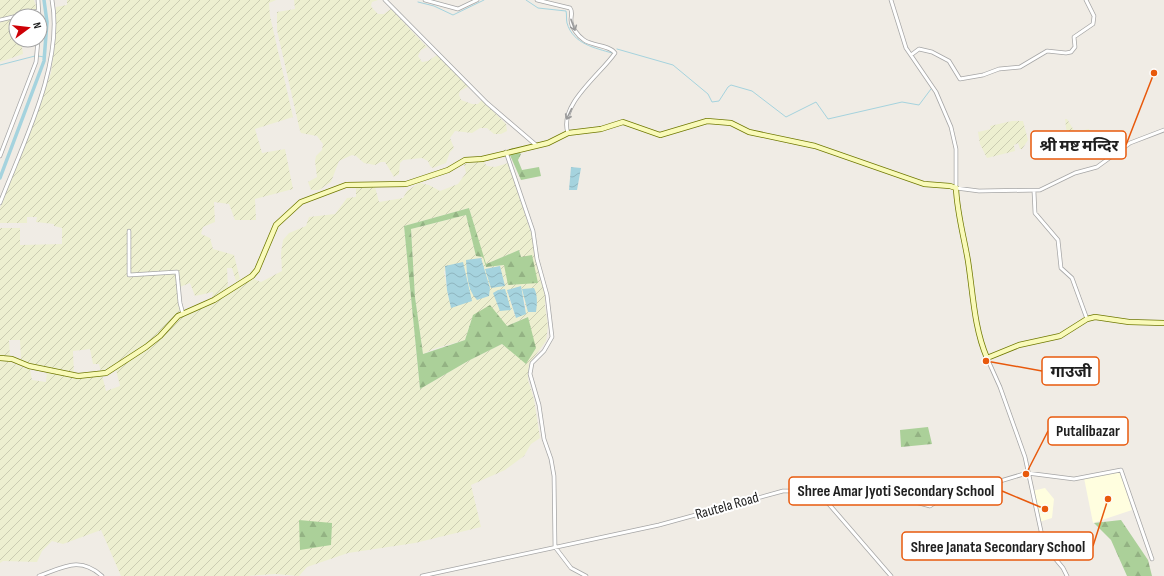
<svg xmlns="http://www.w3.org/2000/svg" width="1164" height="576" viewBox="0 0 1164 576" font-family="'Sofia Sans Condensed','Noto Sans Devanagari',sans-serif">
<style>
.education{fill:#fffedf}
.farmland{fill:url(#farmland-furrows);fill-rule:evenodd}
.forest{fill:url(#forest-firs)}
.water{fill:url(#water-waves)}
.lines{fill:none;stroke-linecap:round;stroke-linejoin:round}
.stream{stroke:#a5d3de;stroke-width:1}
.canal{stroke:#a5d3de;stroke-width:3.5}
.street-casing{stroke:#a6a6a6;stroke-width:4.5}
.secondary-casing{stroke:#707903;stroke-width:6}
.street{stroke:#fff;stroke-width:3}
.secondary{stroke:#f9fab9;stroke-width:4.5}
.oneway{stroke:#9a9a9a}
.labels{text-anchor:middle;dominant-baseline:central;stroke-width:4;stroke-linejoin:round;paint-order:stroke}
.street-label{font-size:15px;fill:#1f1f1f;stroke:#fff}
.leader{fill:none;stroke:#e8590c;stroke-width:1.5}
.callout-dot{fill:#e8590c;stroke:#fff;stroke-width:1.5}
.callout{fill:#fff;stroke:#e8590c;stroke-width:1.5}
.callout-label{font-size:16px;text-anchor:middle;font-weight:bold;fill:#1f1f1f}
</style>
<defs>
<pattern id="farmland-furrows" width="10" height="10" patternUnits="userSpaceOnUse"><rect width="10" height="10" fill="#edefd0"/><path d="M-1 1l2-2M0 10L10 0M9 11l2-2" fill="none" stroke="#cbccb2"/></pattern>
<pattern id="forest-firs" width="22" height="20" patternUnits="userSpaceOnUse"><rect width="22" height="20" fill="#abd099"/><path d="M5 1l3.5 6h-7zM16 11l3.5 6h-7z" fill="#93b283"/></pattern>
<pattern id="water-waves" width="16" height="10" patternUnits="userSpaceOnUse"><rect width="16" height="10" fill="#a5d3de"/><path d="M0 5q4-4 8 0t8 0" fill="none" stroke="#8eb5be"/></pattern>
</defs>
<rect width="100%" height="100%" fill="#f0ece5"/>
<path class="education" d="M 1120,471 L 1132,510 L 1093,523 L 1084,478 Z
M 1045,488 L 1054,499 L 1052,518 L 1039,522 L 1032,491 Z"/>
<path class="farmland" d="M 0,0 L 34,0 L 37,9 L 18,13 L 18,16 L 16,16 L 16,40 L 21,40 L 23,54 L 0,62 Z
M 67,0 L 276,0 L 269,3 L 270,16 L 293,117 L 255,129 L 262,153 L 285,149 L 293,189 L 255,199 L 256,220 L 235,220 L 229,204 L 214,202 L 215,222 L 203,227 L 201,234 L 210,238 L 213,249 L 234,255 L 240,279 L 236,281 L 232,268 L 227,268 L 228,288 L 212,298 L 213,292 L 195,296 L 190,283 L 177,288 L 180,314 L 147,345 L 101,372 L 99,364 L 93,364 L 90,349 L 73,351 L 74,374 L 28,364 L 21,360 L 20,340 L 9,340 L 10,357 L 0,357 L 0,228 L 20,228 L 20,245 L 62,244 L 62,228 L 54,226 L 54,224 L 36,222 L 37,217 L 27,217 L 27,223 L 0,223 L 0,208 L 51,73 L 56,33 L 56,7 L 67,5 Z
M 294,0 L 378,0 L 372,2 L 371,6 L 374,10 L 378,14 L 384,14 L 391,9 L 427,47 L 421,50 L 418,56 L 422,62 L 428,61 L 437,55 L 469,86 L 460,91 L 459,95 L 461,100 L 472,104 L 478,104 L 482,100 L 506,124 L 507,131 L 501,134 L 494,134 L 487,128 L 480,128 L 472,133 L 455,131 L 450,138 L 454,148 L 450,152 L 446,163 L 433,168 L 430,166 L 428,161 L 422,158 L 403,160 L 400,163 L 399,174 L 394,177 L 385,162 L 381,162 L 375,165 L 364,163 L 356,156 L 352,155 L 339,161 L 331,182 L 319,190 L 311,190 L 308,182 L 317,177 L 315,161 L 316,156 L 322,150 L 323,144 L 317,136 L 301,133 L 300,131 L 277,30 L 277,12 L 295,9 Z
M 1065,119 L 1067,119 L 1075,132 L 1089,129 L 1093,146 L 1070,156 L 1050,159 L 1044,139 L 1067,135 Z
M 1012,121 L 1023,121 L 1028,140 L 1022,149 L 1020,149 L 1018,143 L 1014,145 L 1015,151 L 987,158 L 980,144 L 978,132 L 991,129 L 990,126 Z
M 483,161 L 487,166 L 495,167 L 508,163 L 533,239 L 541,282 L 545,290 L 545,306 L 548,326 L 546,341 L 529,364 L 528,380 L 534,399 L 540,438 L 531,444 L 524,456 L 505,470 L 471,485 L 481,527 L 415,543 L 348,553 L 307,567 L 299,576 L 275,574 L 247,576 L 121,576 L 101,530 L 63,544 L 52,541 L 42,551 L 37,562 L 3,561 L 0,563 L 0,360 L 5,360 L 24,368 L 30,369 L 32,380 L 46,382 L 47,372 L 78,378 L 102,375 L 106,391 L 120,386 L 116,370 L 146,349 L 180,316 L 214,303 L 251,278 L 261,282 L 282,271 L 281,253 L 283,240 L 289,233 L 306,226 L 309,217 L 335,214 L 347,198 L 356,197 L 356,188 L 375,187 L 379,202 L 403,198 L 407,191 L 419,183 L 429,185 L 440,191 L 458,184 L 466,173 L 464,164 ZM 469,208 L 483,257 L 476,255 L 466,215 L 411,229 L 415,297 L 423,354 L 433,349 L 465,340 L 473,315 L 507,326 L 527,317 L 526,363 L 502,344 L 468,361 L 420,389 L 404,226 ZM 519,250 L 521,257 L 504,265 L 486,267 L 485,261 L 486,264 ZM 463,263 L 468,285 L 449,300 L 444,271 ZM 521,287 L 526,308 L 515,316 L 507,291 Z"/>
<path class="forest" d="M 512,148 L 521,154 L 518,160 L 522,170 L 539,167 L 541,176 L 521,180 L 509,153 Z
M 469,208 L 486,264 L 519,250 L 521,257 L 532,255 L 538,283 L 508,285 L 504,265 L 486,267 L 483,257 L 476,256 L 466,215 L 411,229 L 415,297 L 423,354 L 465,340 L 473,315 L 490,305 L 507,326 L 528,317 L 536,348 L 526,364 L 502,344 L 468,361 L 420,389 L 404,226 Z
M 928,427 L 932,444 L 901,447 L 900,430 Z
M 299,520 L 332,523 L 331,545 L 300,550 Z
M 1121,520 L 1148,560 L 1152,576 L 1127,576 L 1111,540 L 1094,523 Z"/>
<path class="water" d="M 571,167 L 581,168 L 577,190 L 569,190 Z
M 481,258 L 490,288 L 489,296 L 477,300 C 467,290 467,273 466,260 Z
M 463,262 L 472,301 L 451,308 L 447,290 L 445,266 Z
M 500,266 L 505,286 L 491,288 L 485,269 Z
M 521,286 L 526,314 L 516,318 L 507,290 Z
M 534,288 C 538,295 537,305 536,312 L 528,312 L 522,289 Z
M 505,289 L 511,310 L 500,311 L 493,293 L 498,290 Z"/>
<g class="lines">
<path class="stream" d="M 526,0 L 538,8 L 566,11 C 567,15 566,19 567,23 C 573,44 595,48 612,53
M 418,2 L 434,6 L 453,15 L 484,0
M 617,49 L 673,65 L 708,94 L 712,102 L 719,101 L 728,87 L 731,85 L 752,91 L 786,117 L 816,102 L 828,119 L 902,102 L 919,105 L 931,89
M 38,56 L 44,57
M 0,65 L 35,56"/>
<path class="canal" d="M 0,178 L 44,61 L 47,22 L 44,0"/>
<g class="street-casing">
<path id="street" d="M 38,0 L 39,16
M 385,0 L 487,103 L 536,145
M 425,0 L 458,9 L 477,0
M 537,0 L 570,8 C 573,12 571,15 571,20 C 571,27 578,36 584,40 C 592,46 610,45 615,53 C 601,74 558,105 568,133
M 891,0 L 906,48 L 936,92 L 951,127 L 956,149 L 956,188 L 979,191 L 1040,190 L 1075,173 L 1097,167 L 1130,143 L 1164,130
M 0,20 L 38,11
M 911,55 L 919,49 L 932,52 L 949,61 L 960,79 L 983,75 L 999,69 L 1020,67 L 1047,51 L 1066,53 L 1071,52 L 1075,47 L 1074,37 L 1093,24 L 1094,16 L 1086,0
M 506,152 L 533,231 L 537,259 L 547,295 L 552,337 L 544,351 L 532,363 L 530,374 L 539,405 L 544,439 L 551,459 L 554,476 L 555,547 L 571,568 L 586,576
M 0,156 L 36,62 L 38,40
M 1034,192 L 1035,213 L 1058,240 L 1061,268 L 1072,278 L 1087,319
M 0,203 C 23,143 64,64 52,0
M 129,231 L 129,275 L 177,272 L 180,303 L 183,314
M 987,358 L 1000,387 L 1025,457 L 1044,545 L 1063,568 L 1067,576
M 821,495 L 891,576
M 39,576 C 64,567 80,556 102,576
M 422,576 L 659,525 L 783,491 L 790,491 L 814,497 L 839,490 L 854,492 L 871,490 L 930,506 L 960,486 L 997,482 L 1027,473 L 1074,479 L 1121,470 L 1152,559"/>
</g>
<g class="secondary-casing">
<path id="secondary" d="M 0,358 L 12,359 L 29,366 L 78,376 L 106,373 L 146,347 L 160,336 L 178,316 L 214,300 L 252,276 L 257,270 L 276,225 L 301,202 L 346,185 L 406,184 L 448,170 L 465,160 L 482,159 L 548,143 L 568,133 L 601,129 L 623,122 L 660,135 L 707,121 L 731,123 L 749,132 L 815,146 L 924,184 L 950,186 L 956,188 C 957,213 964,237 968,261 C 973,293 974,328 987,358 L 1019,345 L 1060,336 L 1087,319 L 1095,317 L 1129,322 L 1164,323"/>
</g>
<use href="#street" class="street"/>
<use href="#secondary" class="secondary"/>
</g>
<defs><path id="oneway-shaft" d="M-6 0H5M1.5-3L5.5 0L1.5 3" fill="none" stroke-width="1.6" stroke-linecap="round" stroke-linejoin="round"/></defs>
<g class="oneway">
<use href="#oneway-shaft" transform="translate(573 25) rotate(70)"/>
<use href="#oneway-shaft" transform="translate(569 114) rotate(116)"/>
</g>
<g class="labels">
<g class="street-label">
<text transform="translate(727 506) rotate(-16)">Rautela Road</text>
</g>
</g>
<path class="leader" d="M1154 73L1126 145M986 361L1042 371M1026 474L1048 431M1045 509L1002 491M1108 499L1093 546"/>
<g class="callout-dot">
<circle cx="1154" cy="73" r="4"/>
<circle cx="986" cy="361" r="4"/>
<circle cx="1026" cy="474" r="4"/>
<circle cx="1045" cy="509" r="4"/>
<circle cx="1108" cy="499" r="4"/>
</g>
<g class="callout">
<rect x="1031" y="131" width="95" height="28" rx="4"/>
<rect x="1042" y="357" width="57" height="28" rx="4"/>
<rect x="1048" y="417" width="80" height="28" rx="4"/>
<rect x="789" y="477" width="213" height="28" rx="4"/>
<rect x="902" y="532" width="191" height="28" rx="4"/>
</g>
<g class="callout-label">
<text x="1079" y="151">श्री मष्ट मन्दिर</text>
<text x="1071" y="377">गाउजी</text>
<text x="1088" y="436">Putalibazar</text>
<text x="896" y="496">Shree Amar Jyoti Secondary School</text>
<text x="998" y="552">Shree Janata Secondary School</text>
</g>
<g transform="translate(28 28) rotate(75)"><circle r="19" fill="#ffffff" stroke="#a5a5a5"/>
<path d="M0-3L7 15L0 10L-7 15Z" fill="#ce0006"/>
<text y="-6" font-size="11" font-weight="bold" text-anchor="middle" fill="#1f1f1f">N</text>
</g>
</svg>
